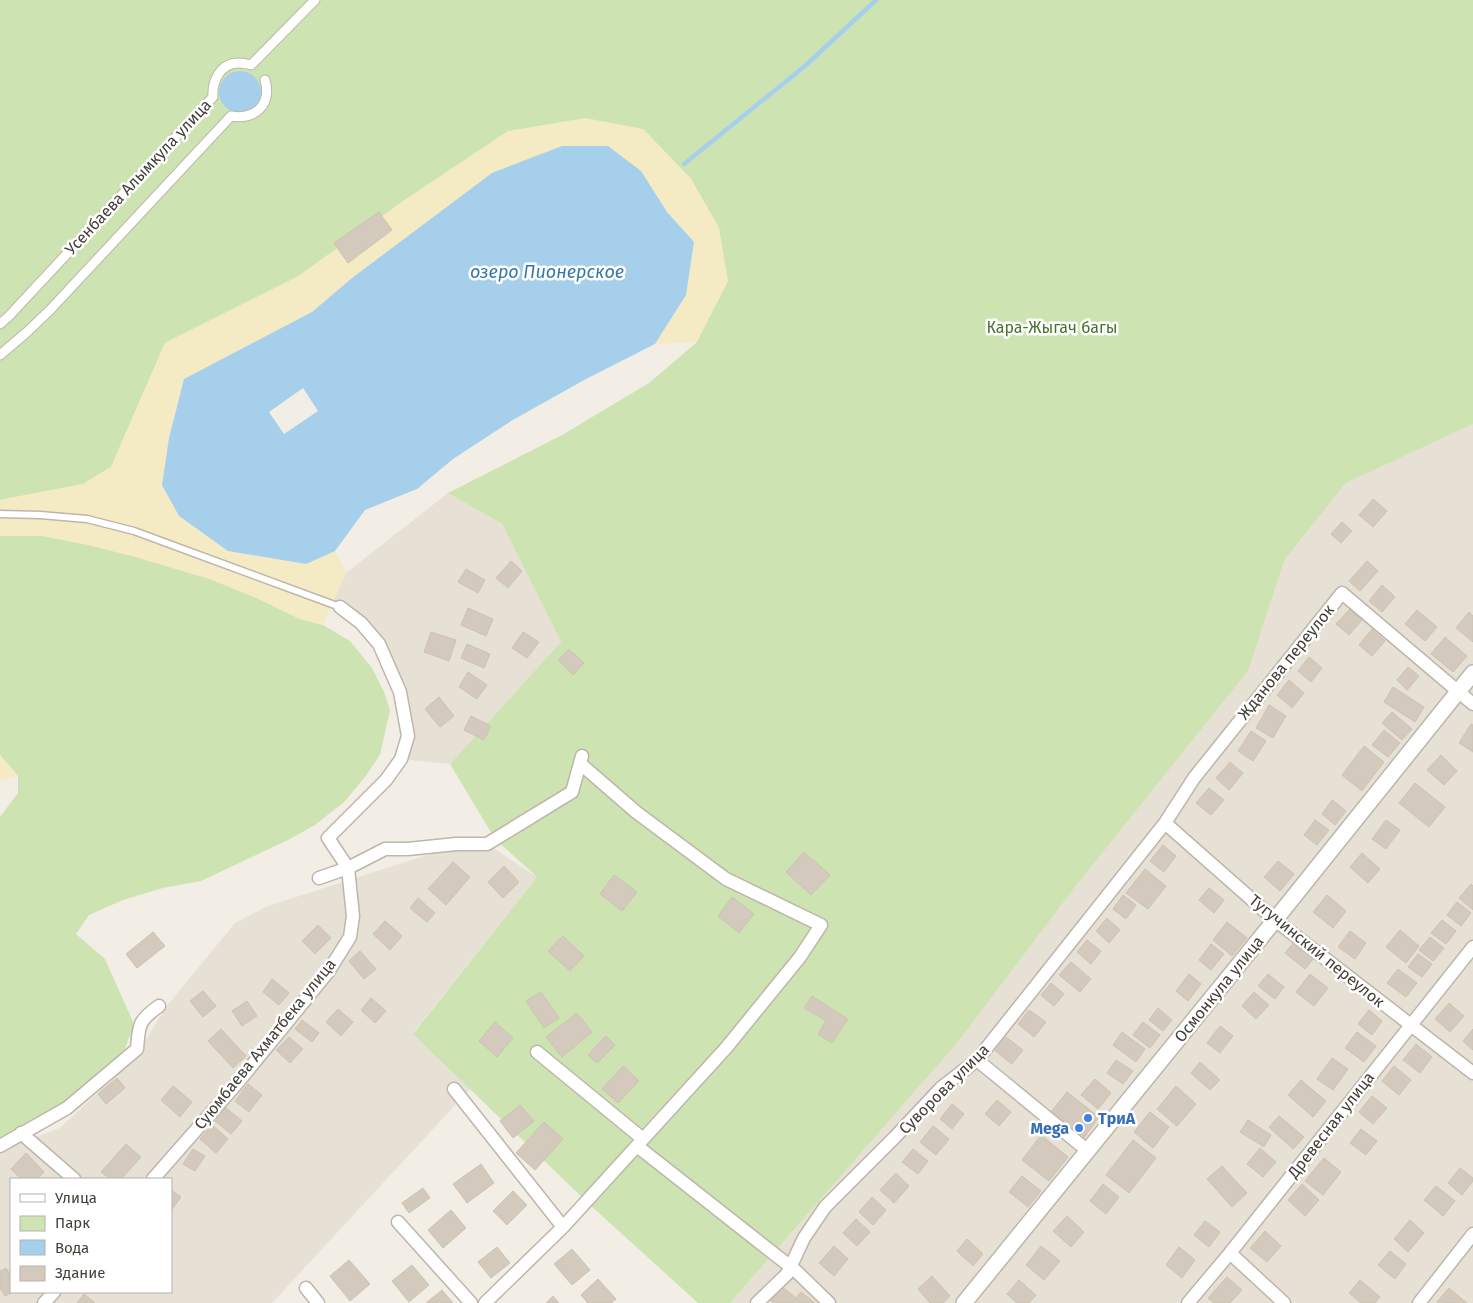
<svg xmlns="http://www.w3.org/2000/svg" width="1473" height="1303" viewBox="0 0 1473 1303" font-family="'Fira Sans',sans-serif">
<style>
.residential{fill:#e6e0d5;fill-rule:evenodd}
.green{fill:#cde4b2}
.sand{fill:#f4eac4}
.water{fill:#a6cfeb;fill-rule:evenodd}
.lines{fill:none;stroke-linecap:round;stroke-linejoin:round}
.stream{stroke:#a6cfeb;stroke-width:4.5}
.building{fill:#d3cabd;stroke:#cdc2b0}
.service-casing{stroke:#bdb6aa;stroke-width:9}
.pedestrian-casing{stroke:#bdb6aa;stroke-width:11}
.minor-casing{stroke:#bdb6aa;stroke-width:15}
.tertiary-casing{stroke:#bdb6aa;stroke-width:18}
.service{stroke:#fff;stroke-width:6}
.pedestrian{stroke:#fff;stroke-width:9}
.minor{stroke:#fff;stroke-width:12}
.tertiary{stroke:#fff;stroke-width:15}
.shop-dot{fill:#3f7fe0;stroke:#fff;stroke-width:2}
.labels{text-anchor:middle;dominant-baseline:central;stroke-width:5;stroke-linejoin:round;paint-order:stroke}
.street-label{font-size:16px;fill:#443f36;stroke:#fff}
.park-label{font-size:16px;fill:#47722d;stroke:#fff}
.shop-label{font-size:16px;font-weight:bold;fill:#366cbe;stroke:#fff;text-anchor:start}
.water-label{font-size:18px;font-style:italic;fill:#3778a9;stroke:#fff}
</style>
<rect width="100%" height="100%" fill="#f2eee6"/>
<path class="residential" d="M 1473,424 L 1473,1303 L 730,1303 L 958,1042 L 1075,887 L 1248,671 L 1285,559 L 1346,483 Z
M 448,493 L 502,524 L 561,642 L 450,764 L 401,759 L 408,736 L 379,644 L 331,604 L 346,573 Z
M 487,844 L 537,877 L 413,1033 L 470,1089 L 272,1303 L 0,1303 L 0,1155 L 9,1147 L 60,1128 L 134,1059 L 166,1007 L 235,923 L 268,906 L 427,855 ZM 11,1179 L 171,1179 L 171,1292 L 11,1292 Z"/>
<path class="green" d="M 0,0 L 1473,0 L 1473,424 L 1346,483 L 1285,559 L 1248,671 L 1075,887 L 958,1042 L 730,1303 L 698,1303 L 590,1205 L 413,1034 L 537,877 L 495,839 L 450,764 L 561,642 L 502,524 L 448,493 L 562,435 L 649,383 L 697,342 L 719,228 L 691,179 L 643,129 L 409,197 L 297,277 L 165,343 L 111,467 L 83,484 L 0,500 Z
M 0,536 L 43,536 L 89,545 L 136,557 L 210,579 L 259,599 L 300,619 L 323,625 L 350,641 L 372,668 L 384,692 L 390,710 L 380,755 L 365,777 L 344,802 L 315,825 L 288,840 L 201,881 L 163,888 L 123,900 L 89,915 L 76,934 L 105,959 L 134,1024 L 122,1057 L 69,1100 L 0,1140 L 0,817 L 18,793 L 18,776 L 0,755 Z"/>
<path class="sand" d="M 585,118 L 643,129 L 691,179 L 719,228 L 728,281 L 697,342 L 655,344 L 686,295 L 694,242 L 667,212 L 641,171 L 492,173 L 352,278 L 312,312 L 184,379 L 169,438 L 162,485 L 179,516 L 228,551 L 306,564 L 335,551 L 346,573 L 323,625 L 300,619 L 259,599 L 210,579 L 136,557 L 89,545 L 43,536 L 0,536 L 0,500 L 83,484 L 111,467 L 165,343 L 297,277 L 409,197 L 508,131 Z
M 0,755 L 18,776 L 0,781 Z"/>
<path class="water" d="M219 92a21 21 0 1 1 42 0a21 21 0 1 1-42 0Z
M 562,146 L 608,146 L 641,171 L 667,212 L 694,242 L 686,295 L 655,344 L 586,379 L 511,421 L 453,459 L 417,489 L 365,510 L 335,551 L 306,564 L 228,551 L 179,516 L 162,485 L 169,438 L 184,379 L 312,312 L 352,278 L 492,173 ZM 303,388 L 318,411 L 284,434 L 269,412 Z"/>
<g class="lines">
<path class="stream" d="M 684,164 L 805,66 L 876,0"/>
</g>
<path class="building" d="M 379,212 L 392,230 L 348,263 L 334,243 Z
M 1373,499 L 1387,511 L 1373,527 L 1359,515 Z
M 1342,522 L 1352,531 L 1341,543 L 1331,534 Z
M 511,561 L 522,571 L 508,588 L 496,578 Z
M 1367,561 L 1378,571 L 1360,591 L 1349,581 Z
M 466,569 L 485,580 L 478,593 L 458,582 Z
M 1382,585 L 1395,597 L 1382,612 L 1369,601 Z
M 468,608 L 493,619 L 486,636 L 461,625 Z
M 1350,609 L 1362,620 L 1349,635 L 1336,624 Z
M 1417,610 L 1437,627 L 1425,641 L 1405,624 Z
M 1469,612 L 1473,616 L 1473,642 L 1456,628 Z
M 1372,629 L 1385,641 L 1372,656 L 1359,645 Z
M 431,632 L 456,640 L 449,661 L 424,652 Z
M 523,632 L 539,642 L 527,658 L 512,648 Z
M 1445,637 L 1467,656 L 1453,672 L 1431,654 Z
M 467,644 L 490,654 L 484,668 L 461,658 Z
M 569,649 L 584,663 L 573,675 L 558,660 Z
M 1309,657 L 1322,668 L 1311,682 L 1298,671 Z
M 1408,667 L 1419,676 L 1407,690 L 1397,680 Z
M 468,672 L 487,685 L 477,699 L 459,687 Z
M 1289,680 L 1304,693 L 1292,708 L 1277,695 Z
M 1393,687 L 1424,707 L 1415,722 L 1384,702 Z
M 439,697 L 454,716 L 440,727 L 425,709 Z
M 1269,705 L 1286,716 L 1273,738 L 1256,728 Z
M 1392,712 L 1412,729 L 1402,740 L 1382,723 Z
M 471,716 L 491,726 L 484,740 L 464,730 Z
M 1471,724 L 1473,725 L 1473,752 L 1459,743 Z
M 1384,730 L 1400,743 L 1388,757 L 1372,745 Z
M 1251,731 L 1266,741 L 1253,761 L 1238,751 Z
M 1364,746 L 1384,762 L 1362,791 L 1342,775 Z
M 1441,755 L 1457,771 L 1444,785 L 1427,770 Z
M 1230,762 L 1243,773 L 1229,790 L 1216,778 Z
M 1415,783 L 1445,807 L 1429,827 L 1399,803 Z
M 1209,788 L 1224,800 L 1211,815 L 1196,803 Z
M 1332,800 L 1346,811 L 1335,825 L 1322,814 Z
M 1315,820 L 1329,830 L 1317,845 L 1304,835 Z
M 1386,820 L 1400,830 L 1386,849 L 1372,839 Z
M 1163,845 L 1176,856 L 1164,872 L 1150,861 Z
M 804,852 L 830,875 L 811,895 L 786,872 Z
M 1362,853 L 1380,869 L 1368,883 L 1350,867 Z
M 1278,861 L 1294,874 L 1280,891 L 1264,877 Z
M 453,862 L 470,877 L 446,905 L 428,889 Z
M 504,866 L 519,882 L 503,898 L 488,882 Z
M 1145,869 L 1166,886 L 1148,909 L 1126,893 Z
M 614,875 L 637,892 L 622,911 L 600,894 Z
M 1471,884 L 1473,886 L 1473,910 L 1459,898 Z
M 1209,888 L 1224,900 L 1214,913 L 1199,900 Z
M 1123,895 L 1136,905 L 1126,919 L 1113,909 Z
M 1327,895 L 1346,911 L 1333,928 L 1313,912 Z
M 732,897 L 754,914 L 739,933 L 718,916 Z
M 418,898 L 435,913 L 427,922 L 410,908 Z
M 1457,902 L 1471,913 L 1461,926 L 1447,915 Z
M 1107,918 L 1120,930 L 1109,943 L 1096,931 Z
M 1442,920 L 1456,931 L 1446,944 L 1431,933 Z
M 385,921 L 402,936 L 390,950 L 373,934 Z
M 1227,922 L 1247,938 L 1232,956 L 1213,940 Z
M 318,925 L 331,938 L 315,954 L 302,941 Z
M 1400,930 L 1419,946 L 1406,963 L 1386,947 Z
M 1350,931 L 1366,943 L 1355,959 L 1338,947 Z
M 153,932 L 165,946 L 137,968 L 126,954 Z
M 563,936 L 584,956 L 570,971 L 548,951 Z
M 1430,937 L 1444,948 L 1433,961 L 1419,950 Z
M 1087,940 L 1101,951 L 1091,964 L 1077,952 Z
M 1295,941 L 1315,957 L 1305,969 L 1285,953 Z
M 1211,944 L 1224,954 L 1211,970 L 1199,960 Z
M 360,951 L 376,969 L 364,979 L 349,961 Z
M 1418,954 L 1432,964 L 1422,977 L 1408,967 Z
M 1071,962 L 1091,979 L 1080,992 L 1059,975 Z
M 1398,969 L 1417,983 L 1406,997 L 1387,983 Z
M 1189,974 L 1201,984 L 1188,1001 L 1176,991 Z
M 1268,974 L 1284,987 L 1275,999 L 1258,986 Z
M 1310,974 L 1328,988 L 1314,1006 L 1296,992 Z
M 272,979 L 289,993 L 279,1005 L 263,992 Z
M 1051,983 L 1064,994 L 1054,1006 L 1041,995 Z
M 203,991 L 216,1006 L 203,1017 L 190,1001 Z
M 541,992 L 559,1018 L 544,1028 L 526,1001 Z
M 1254,992 L 1269,1005 L 1256,1019 L 1242,1006 Z
M 812,996 L 848,1019 L 832,1043 L 818,1034 L 826,1021 L 804,1008 Z
M 371,998 L 386,1011 L 375,1023 L 361,1010 Z
M 247,1001 L 257,1016 L 242,1026 L 232,1011 Z
M 1449,1003 L 1464,1016 L 1450,1032 L 1435,1019 Z
M 1158,1008 L 1172,1020 L 1163,1031 L 1149,1020 Z
M 338,1009 L 353,1022 L 341,1036 L 326,1022 Z
M 1029,1010 L 1046,1022 L 1034,1037 L 1018,1024 Z
M 1369,1010 L 1382,1021 L 1372,1035 L 1358,1024 Z
M 577,1013 L 592,1032 L 562,1057 L 546,1037 Z
M 302,1020 L 319,1033 L 312,1042 L 295,1029 Z
M 495,1022 L 513,1038 L 497,1057 L 479,1041 Z
M 1143,1022 L 1160,1035 L 1150,1048 L 1133,1035 Z
M 1220,1026 L 1233,1036 L 1220,1053 L 1207,1043 Z
M 221,1029 L 246,1056 L 233,1068 L 208,1041 Z
M 1473,1029 L 1473,1050 L 1463,1041 Z
M 1122,1032 L 1145,1049 L 1136,1062 L 1113,1045 Z
M 1357,1032 L 1376,1046 L 1364,1062 L 1345,1048 Z
M 606,1036 L 615,1045 L 597,1063 L 588,1055 Z
M 289,1037 L 303,1049 L 290,1063 L 276,1050 Z
M 1006,1037 L 1023,1050 L 1012,1064 L 995,1051 Z
M 1416,1044 L 1432,1057 L 1420,1073 L 1403,1060 Z
M 1332,1058 L 1348,1069 L 1333,1090 L 1317,1079 Z
M 1116,1060 L 1133,1071 L 1123,1084 L 1107,1073 Z
M 1200,1062 L 1220,1080 L 1210,1090 L 1191,1073 Z
M 623,1066 L 639,1081 L 618,1103 L 602,1089 Z
M 1394,1066 L 1411,1080 L 1399,1095 L 1382,1081 Z
M 117,1078 L 125,1088 L 106,1104 L 98,1094 Z
M 1095,1079 L 1111,1093 L 1098,1109 L 1081,1095 Z
M 1301,1080 L 1326,1101 L 1313,1117 L 1288,1095 Z
M 248,1084 L 262,1095 L 249,1112 L 235,1101 Z
M 173,1086 L 192,1102 L 180,1117 L 161,1100 Z
M 1176,1086 L 1196,1104 L 1177,1126 L 1157,1109 Z
M 1067,1092 L 1099,1117 L 1083,1139 L 1050,1113 Z
M 1372,1096 L 1387,1108 L 1373,1124 L 1359,1112 Z
M 997,1100 L 1011,1112 L 999,1126 L 985,1114 Z
M 952,1104 L 964,1114 L 952,1129 L 940,1119 Z
M 520,1105 L 534,1121 L 513,1138 L 500,1121 Z
M 226,1108 L 242,1121 L 231,1134 L 215,1121 Z
M 1150,1112 L 1169,1127 L 1153,1148 L 1134,1132 Z
M 1279,1116 L 1304,1137 L 1293,1149 L 1269,1127 Z
M 1248,1120 L 1271,1135 L 1264,1147 L 1240,1132 Z
M 544,1122 L 563,1139 L 535,1170 L 516,1153 Z
M 212,1125 L 228,1139 L 216,1153 L 200,1139 Z
M 933,1126 L 949,1139 L 936,1155 L 920,1142 Z
M 1361,1129 L 1377,1141 L 1366,1155 L 1350,1143 Z
M 1041,1135 L 1068,1157 L 1049,1181 L 1022,1160 Z
M 1133,1140 L 1156,1158 L 1129,1193 L 1106,1175 Z
M 126,1144 L 141,1157 L 121,1179 L 110,1179 L 101,1172 Z
M 1260,1148 L 1276,1162 L 1263,1177 L 1247,1164 Z
M 193,1149 L 205,1156 L 195,1171 L 183,1164 Z
M 913,1149 L 928,1161 L 918,1174 L 902,1162 Z
M 26,1153 L 44,1172 L 37,1179 L 21,1179 L 11,1169 Z
M 1324,1158 L 1341,1172 L 1323,1195 L 1305,1181 Z
M 481,1164 L 494,1183 L 467,1203 L 453,1184 Z
M 1222,1166 L 1247,1193 L 1232,1207 L 1207,1179 Z
M 1460,1168 L 1473,1178 L 1473,1181 L 1462,1195 L 1448,1183 Z
M 896,1173 L 909,1186 L 894,1203 L 880,1190 Z
M 1022,1176 L 1041,1191 L 1028,1207 L 1009,1192 Z
M 1103,1184 L 1119,1197 L 1106,1214 L 1090,1201 Z
M 1302,1184 L 1319,1200 L 1305,1216 L 1288,1200 Z
M 1436,1186 L 1455,1201 L 1443,1216 L 1424,1200 Z
M 423,1188 L 430,1198 L 409,1213 L 402,1203 Z
M 171,1190 L 181,1197 L 171,1211 Z
M 513,1191 L 527,1205 L 507,1225 L 493,1211 Z
M 872,1197 L 886,1210 L 873,1225 L 859,1212 Z
M 451,1210 L 466,1228 L 443,1248 L 428,1230 Z
M 1067,1216 L 1084,1232 L 1071,1247 L 1053,1231 Z
M 856,1219 L 870,1232 L 857,1246 L 843,1233 Z
M 1410,1220 L 1424,1233 L 1408,1252 L 1394,1239 Z
M 1205,1221 L 1220,1232 L 1209,1247 L 1194,1235 Z
M 1265,1231 L 1281,1246 L 1267,1262 L 1250,1248 Z
M 967,1239 L 983,1254 L 973,1266 L 957,1251 Z
M 834,1246 L 848,1259 L 834,1276 L 819,1263 Z
M 1041,1246 L 1060,1261 L 1044,1280 L 1026,1265 Z
M 497,1247 L 510,1263 L 491,1278 L 478,1262 Z
M 1179,1247 L 1195,1260 L 1182,1278 L 1166,1265 Z
M 572,1249 L 590,1270 L 572,1285 L 554,1264 Z
M 1390,1251 L 1406,1264 L 1395,1279 L 1378,1265 Z
M 349,1260 L 370,1284 L 350,1301 L 330,1276 Z
M 412,1265 L 429,1285 L 409,1302 L 392,1281 Z
M 6,1268 L 11,1276 L 11,1292 L 13,1292 L 5,1296 L 0,1288 L 0,1271 Z
M 932,1276 L 950,1296 L 943,1303 L 930,1303 L 918,1289 Z
M 1227,1277 L 1242,1290 L 1230,1303 L 1214,1303 L 1208,1298 Z
M 598,1279 L 616,1299 L 611,1303 L 588,1303 L 581,1295 Z
M 1019,1280 L 1036,1295 L 1029,1303 L 1017,1303 L 1007,1294 Z
M 1360,1280 L 1380,1297 L 1375,1303 L 1361,1303 L 1349,1293 Z
M 780,1285 L 796,1298 L 801,1292 L 815,1303 L 774,1303 L 769,1299 Z
M 1449,1288 L 1467,1303 L 1437,1302 Z
M 442,1290 L 453,1303 L 426,1303 Z
M 84,1294 L 95,1303 L 77,1303 Z
M 553,1296 L 559,1303 L 546,1303 Z"/>
<g class="lines">
<g class="service-casing">
<path id="service" d="M 0,514 L 40,515 L 87,519 L 134,531 L 340,607"/>
</g>
<g class="pedestrian-casing">
<path id="pedestrian" d="M 0,324 L 9,316 L 213,97 C 212,81 220,63 239,63 C 243,63 247,64 251,65 L 315,0
M 0,355 L 27,332 L 50,310 L 231,116 C 255,120 272,105 265,80"/>
</g>
<g class="minor-casing">
<path id="minor" d="M 1165,823 L 1275,920 L 1473,1073
M 319,878 L 348,868 L 385,849 L 408,849 L 456,844 L 487,844 L 572,792 L 582,756
M 537,1052 L 643,1139
M 977,1060 L 1088,1151
M 454,1089 L 563,1227 L 485,1303
M 21,1133 L 74,1179
M 0,1146 L 67,1108 L 137,1049 C 139,1025 138,1021 159,1006
M 637,1146 L 796,1271 L 829,1303
M 153,1179 L 239,1081 L 328,972 L 350,937 L 353,916 L 348,868 L 328,838 L 386,780 L 401,759 L 408,736 L 400,692 L 379,644 L 361,623 L 340,607
M 398,1222 L 471,1303
M 563,1227 L 726,1048 L 800,957 L 821,925 L 726,879 L 636,812 L 583,766
M 1230,1253 L 1284,1303
M 306,1288 L 318,1303
M 44,1303 L 54,1292
M 757,1303 L 787,1274 L 804,1238 L 825,1207 L 895,1137 L 941,1088 L 977,1060 L 1165,823 L 1194,778 L 1342,593 L 1473,704
M 1188,1303 L 1230,1253 L 1473,947
M 1419,1303 L 1473,1234"/>
</g>
<g class="tertiary-casing">
<path id="tertiary" d="M 964,1303 L 1275,920 L 1473,673"/>
</g>
<use href="#service" class="service"/>
<use href="#pedestrian" class="pedestrian"/>
<use href="#minor" class="minor"/>
<use href="#tertiary" class="tertiary"/>
</g>
<g class="shop-dot">
<circle cx="1088" cy="1118" r="5"/>
<circle cx="1079" cy="1128" r="5"/>
</g>
<g class="labels">
<g class="street-label">
<text transform="translate(138 177) rotate(-47)">Усенбаева Алымкула улица</text>
<text transform="translate(1286 662) rotate(-51)">Жданова переулок</text>
<text transform="translate(1317 951) rotate(39)">Тугучинский переулок</text>
<text transform="translate(1219 989) rotate(-51)">Осмонкула улица</text>
<text transform="translate(265 1044) rotate(-51)">Суюмбаева Ахматбека улица</text>
<text transform="translate(944 1089) rotate(-45)">Суворова улица</text>
<text transform="translate(1331 1125) rotate(-52)">Древесная улица</text>
</g>
<g class="park-label">
<text x="1052" y="327">Кара-Жыгач багы</text>
</g>
<g class="shop-label">
<text x="1098" y="1118">ТриА</text>
<text x="1069" y="1128" text-anchor="end">Mega</text>
</g>
<g class="water-label">
<text x="547" y="272">озеро Пионерское</text>
</g>
</g>
<rect x="10" y="1178" width="162" height="115" fill="#ffffff" stroke="#b4b2af"/>
<rect x="20" y="1194" width="25" height="8" fill="#ffffff" stroke="#b4b2af"/>
<text x="55" y="1203" font-size="15" fill="#443f36">Улица</text>
<rect x="20" y="1216" width="25" height="15" fill="#cde4b2" stroke="#b4b2af"/>
<text x="55" y="1228" font-size="15" fill="#443f36">Парк</text>
<rect x="20" y="1240" width="25" height="15" fill="#a6cfeb" stroke="#b4b2af"/>
<text x="55" y="1253" font-size="15" fill="#443f36">Вода</text>
<rect x="20" y="1266" width="25" height="15" fill="#d3cabd" stroke="#b4b2af"/>
<text x="55" y="1278" font-size="15" fill="#443f36">Здание</text>
</svg>
